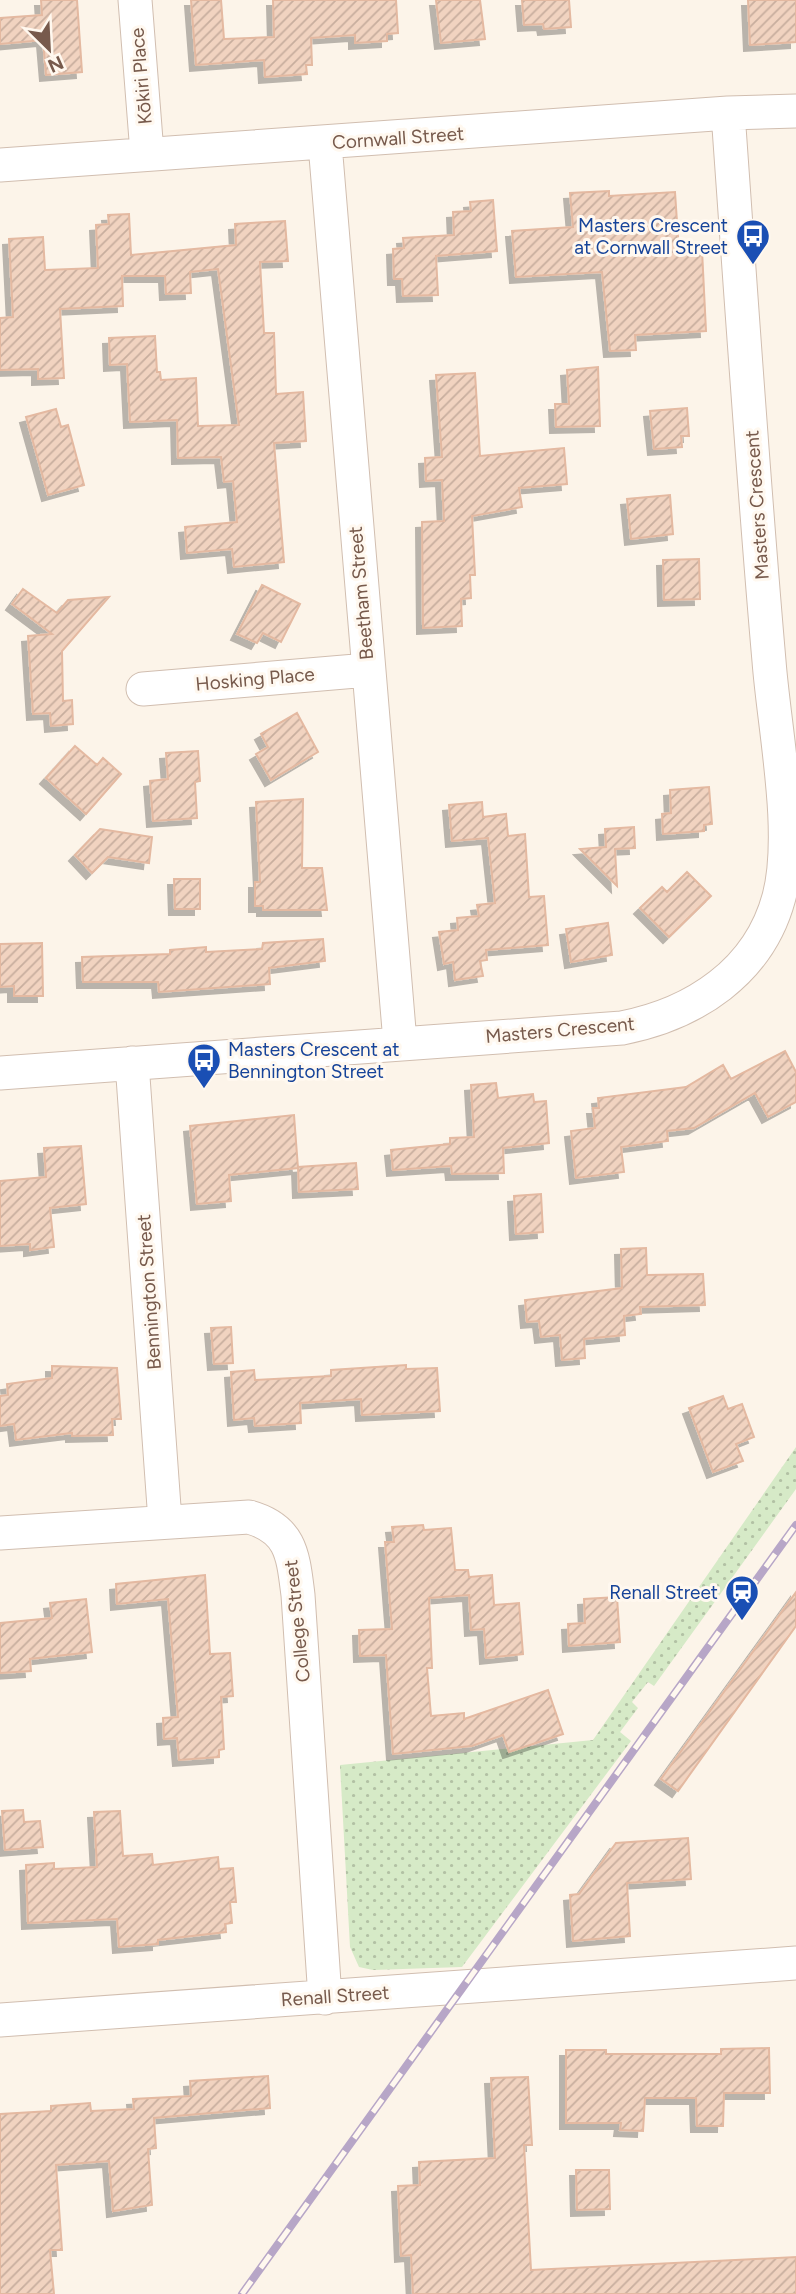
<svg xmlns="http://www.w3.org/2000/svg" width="796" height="2294" viewBox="0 0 796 2294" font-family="Figtree,sans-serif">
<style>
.park{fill:url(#park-dots)}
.building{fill:url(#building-hatch);stroke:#e4b9a1;stroke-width:2;filter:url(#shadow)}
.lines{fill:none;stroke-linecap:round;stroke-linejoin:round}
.minor-casing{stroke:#d1beb0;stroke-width:35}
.minor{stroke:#fff;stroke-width:33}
.rail-casing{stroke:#b7a6c7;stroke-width:8}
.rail{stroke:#fff8ef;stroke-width:5;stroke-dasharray:16;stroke-linecap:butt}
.labels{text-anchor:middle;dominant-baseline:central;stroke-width:6;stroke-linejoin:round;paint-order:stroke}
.street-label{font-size:19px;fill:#775a4c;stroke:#fff8ef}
.transit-label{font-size:19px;fill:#164399;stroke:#fff8ef;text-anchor:end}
</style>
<defs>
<pattern id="park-dots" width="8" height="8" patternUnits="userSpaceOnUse" patternTransform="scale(1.75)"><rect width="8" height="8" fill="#d6eac7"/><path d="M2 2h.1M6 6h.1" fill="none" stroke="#b2c1a4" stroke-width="1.8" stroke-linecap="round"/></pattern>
<pattern id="building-hatch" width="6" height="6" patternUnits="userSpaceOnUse" patternTransform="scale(1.75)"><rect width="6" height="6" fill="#f1d3c0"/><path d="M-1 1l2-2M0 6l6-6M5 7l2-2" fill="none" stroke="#c8ae9e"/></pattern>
<filter id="shadow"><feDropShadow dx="-6" dy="6" stdDeviation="0" flood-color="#0004"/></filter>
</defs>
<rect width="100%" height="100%" fill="#fcf4e9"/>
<path class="park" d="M 796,1447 L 796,1489 L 654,1686 L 648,1682 L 632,1702 L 638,1708 L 620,1732 L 631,1741 L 462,1967 L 373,1970 L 359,1967 L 350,1947 L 340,1765 L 593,1740 Z"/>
<path class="building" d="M 41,0 L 77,0 L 82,72 L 46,75 L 43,40 L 0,44 L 0,18 L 42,15 Z
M 191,0 L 221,0 L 224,39 L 274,37 L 273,0 L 396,0 L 398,33 L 387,34 L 387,41 L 355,43 L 355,35 L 311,38 L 312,65 L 306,65 L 307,74 L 265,77 L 264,60 L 196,65 Z
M 436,0 L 480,0 L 485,39 L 441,43 Z
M 522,0 L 569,0 L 571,27 L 544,29 L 543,24 L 524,25 Z
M 748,0 L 796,0 L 796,42 L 750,45 Z
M 609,191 L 609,196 L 675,192 L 679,252 L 702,250 L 706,331 L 635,335 L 636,350 L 610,351 L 602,272 L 516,277 L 512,231 L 573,227 L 570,193 Z
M 493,200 L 497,251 L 436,256 L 438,295 L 403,296 L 402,279 L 394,279 L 393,249 L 404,248 L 403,238 L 454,235 L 453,212 L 471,211 L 470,202 Z
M 129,214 L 131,255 L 236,245 L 235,224 L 285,221 L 288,261 L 260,262 L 264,333 L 274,333 L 276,394 L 303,392 L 306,441 L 274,443 L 284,562 L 234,567 L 232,549 L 187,553 L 185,527 L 237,522 L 233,481 L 224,482 L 221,457 L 178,458 L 177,420 L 130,422 L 127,364 L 110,365 L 109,338 L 155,336 L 157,372 L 160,372 L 161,380 L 196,378 L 198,426 L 239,425 L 218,269 L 190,272 L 191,293 L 166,294 L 165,276 L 122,276 L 123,306 L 60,309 L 64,378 L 38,379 L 38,369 L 0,370 L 0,318 L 13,317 L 9,239 L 43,237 L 45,270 L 98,268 L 96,225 L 109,224 L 108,215 Z
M 598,367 L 600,426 L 556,427 L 555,404 L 569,404 L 567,370 Z
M 475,373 L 480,456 L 564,448 L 567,484 L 519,488 L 522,507 L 472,516 L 475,575 L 470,575 L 471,598 L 461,599 L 462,626 L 423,628 L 422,522 L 444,521 L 442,480 L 426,481 L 425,458 L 442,457 L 436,375 Z
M 687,408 L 689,436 L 681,436 L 682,447 L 654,449 L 650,411 Z
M 56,409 L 61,427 L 68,425 L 84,485 L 48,495 L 26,417 Z
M 670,495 L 673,534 L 631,539 L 627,499 Z
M 699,559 L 700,599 L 664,600 L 663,560 Z
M 262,585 L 300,604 L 281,642 L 263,633 L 257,643 L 237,634 Z
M 23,589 L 57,613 L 68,600 L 109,597 L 62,651 L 63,701 L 72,700 L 73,724 L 51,726 L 50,713 L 33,714 L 28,636 L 52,634 L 12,604 Z
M 297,713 L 318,752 L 271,780 L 256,754 L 268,747 L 261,734 Z
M 75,746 L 97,765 L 103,758 L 121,774 L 86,814 L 46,778 Z
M 198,751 L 200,781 L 195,782 L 197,818 L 153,821 L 150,781 L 168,779 L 166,753 Z
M 709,787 L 712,824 L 704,825 L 704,831 L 663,834 L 662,814 L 671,813 L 670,790 Z
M 303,799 L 302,868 L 322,868 L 327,910 L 263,910 L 263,906 L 255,906 L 255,882 L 260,882 L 256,802 Z
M 482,802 L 483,817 L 506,814 L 508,836 L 525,834 L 529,897 L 544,896 L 548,945 L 486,950 L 487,960 L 480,961 L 483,976 L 455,980 L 453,962 L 444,964 L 439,932 L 458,930 L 457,918 L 479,916 L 477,905 L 495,903 L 488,838 L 452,841 L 449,805 Z
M 634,827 L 635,848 L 615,849 L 617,886 L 580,849 L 606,847 L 605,829 Z
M 100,829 L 152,837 L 149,863 L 108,857 L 92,873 L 75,855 Z
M 687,872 L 711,896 L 669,937 L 640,908 L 662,887 L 667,892 Z
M 174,879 L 200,879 L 200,909 L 175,909 Z
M 608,923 L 612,955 L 571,962 L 566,929 Z
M 323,939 L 325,961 L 269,968 L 270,984 L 159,992 L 158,982 L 83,982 L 82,957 L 170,954 L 170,950 L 206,947 L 206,952 L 262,949 L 263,943 Z
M 42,943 L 43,996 L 14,996 L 14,986 L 0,987 L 0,944 Z
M 785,1051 L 796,1072 L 796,1102 L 768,1117 L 755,1093 L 694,1128 L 667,1131 L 668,1141 L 621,1147 L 624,1172 L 576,1178 L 571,1131 L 595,1128 L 593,1108 L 599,1108 L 598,1098 L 686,1087 L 723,1065 L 731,1079 Z
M 496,1083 L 498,1098 L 533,1094 L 534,1102 L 546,1101 L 549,1143 L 503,1148 L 504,1173 L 452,1174 L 451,1166 L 393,1170 L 391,1150 L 450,1144 L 450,1138 L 474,1137 L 471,1085 Z
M 294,1115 L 298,1168 L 229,1175 L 231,1201 L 197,1204 L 190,1126 Z
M 81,1146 L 86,1204 L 50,1208 L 54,1247 L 30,1250 L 30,1244 L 0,1246 L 0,1181 L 46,1177 L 44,1148 Z
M 356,1163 L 358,1189 L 299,1192 L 298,1167 Z
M 541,1194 L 543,1232 L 516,1234 L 514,1196 Z
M 646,1248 L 647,1275 L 703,1274 L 705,1305 L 640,1307 L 641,1314 L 624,1316 L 625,1335 L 584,1339 L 585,1358 L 562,1360 L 560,1335 L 541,1337 L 539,1321 L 527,1322 L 525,1300 L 622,1288 L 621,1249 Z
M 231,1327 L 233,1363 L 214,1364 L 211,1328 Z
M 406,1365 L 406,1369 L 437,1368 L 440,1411 L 362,1415 L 361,1399 L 300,1403 L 301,1423 L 255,1426 L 254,1418 L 234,1420 L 231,1372 L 254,1370 L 255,1380 L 331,1376 L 331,1370 Z
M 52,1366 L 117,1368 L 121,1419 L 112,1419 L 113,1435 L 72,1436 L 72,1433 L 16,1440 L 14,1424 L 0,1426 L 0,1396 L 8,1395 L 7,1384 L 52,1378 Z
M 723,1396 L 728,1409 L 742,1404 L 754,1437 L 736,1444 L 743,1461 L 713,1472 L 689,1408 Z
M 423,1525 L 424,1530 L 451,1528 L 455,1570 L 468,1570 L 469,1577 L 492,1575 L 494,1605 L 519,1603 L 523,1654 L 486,1658 L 484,1629 L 471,1630 L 469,1595 L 429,1598 L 432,1668 L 427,1668 L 431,1716 L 464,1713 L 464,1719 L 548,1690 L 563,1734 L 509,1752 L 503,1735 L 472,1746 L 393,1754 L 386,1655 L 360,1656 L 359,1630 L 392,1629 L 385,1542 L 394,1542 L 392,1527 Z
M 205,1575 L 210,1654 L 230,1653 L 233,1696 L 221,1697 L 224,1749 L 219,1750 L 219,1757 L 179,1760 L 177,1738 L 164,1739 L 163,1718 L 178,1717 L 168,1599 L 117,1604 L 116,1584 Z
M 796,1592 L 796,1626 L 678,1791 L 661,1779 Z
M 617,1597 L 620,1642 L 569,1646 L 568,1624 L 585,1623 L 584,1599 Z
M 86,1599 L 92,1652 L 30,1659 L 31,1671 L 0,1673 L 0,1623 L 52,1618 L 50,1603 Z
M 23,1810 L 24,1822 L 40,1821 L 43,1847 L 5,1850 L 2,1811 Z
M 120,1811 L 123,1856 L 152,1854 L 153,1865 L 218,1857 L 219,1869 L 233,1868 L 236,1902 L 230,1902 L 232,1923 L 225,1924 L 226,1932 L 158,1940 L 158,1944 L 119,1947 L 117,1919 L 28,1923 L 26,1865 L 54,1863 L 54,1869 L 97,1867 L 94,1812 Z
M 688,1838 L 691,1879 L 627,1883 L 630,1936 L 573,1941 L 570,1895 L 579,1894 L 616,1843 Z
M 769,2048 L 770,2093 L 724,2093 L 723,2126 L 697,2126 L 696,2098 L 645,2098 L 643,2131 L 620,2130 L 621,2123 L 566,2123 L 566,2050 L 606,2050 L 606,2054 L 721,2054 L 721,2049 Z
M 268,2076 L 270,2108 L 154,2118 L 156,2148 L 148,2149 L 152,2205 L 113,2211 L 109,2161 L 56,2165 L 62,2250 L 50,2250 L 54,2294 L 0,2294 L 0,2114 L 51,2111 L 51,2106 L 90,2103 L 91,2111 L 134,2109 L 133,2099 L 191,2096 L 190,2081 Z
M 528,2077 L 532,2145 L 524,2145 L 531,2270 L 796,2257 L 796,2294 L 413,2294 L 411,2255 L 401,2256 L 398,2186 L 420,2185 L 419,2162 L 495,2158 L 491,2078 Z
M 576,2170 L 609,2170 L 610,2209 L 577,2210 Z"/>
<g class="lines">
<g class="minor-casing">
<path id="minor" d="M 135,0 L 147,153
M 325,144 L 400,1042
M 0,165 L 728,113 L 796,111
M 143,689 L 368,670
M 132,1063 L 165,1521
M 0,1073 L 622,1028 C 694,1014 759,972 779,897 C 796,832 774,728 769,661 C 753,478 741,295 728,113
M 0,1533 L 249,1517 C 292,1529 293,1556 298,1595 L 325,1998
M 0,2020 L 796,1963"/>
</g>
<use href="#minor" class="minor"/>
<g class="rail-casing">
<path id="rail" d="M 242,2294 L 796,1525"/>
</g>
<use href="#rail" class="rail"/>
</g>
<defs>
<g id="bus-pin" transform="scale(1.75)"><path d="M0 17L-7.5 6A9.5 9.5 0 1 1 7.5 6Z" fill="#1a4fb4" stroke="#fff8ef"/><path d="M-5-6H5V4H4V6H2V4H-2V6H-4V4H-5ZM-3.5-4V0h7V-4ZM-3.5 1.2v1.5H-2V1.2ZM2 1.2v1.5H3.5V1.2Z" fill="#fff"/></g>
<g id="station-pin" transform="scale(1.75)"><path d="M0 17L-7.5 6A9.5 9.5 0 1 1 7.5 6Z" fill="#1a4fb4" stroke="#fff8ef"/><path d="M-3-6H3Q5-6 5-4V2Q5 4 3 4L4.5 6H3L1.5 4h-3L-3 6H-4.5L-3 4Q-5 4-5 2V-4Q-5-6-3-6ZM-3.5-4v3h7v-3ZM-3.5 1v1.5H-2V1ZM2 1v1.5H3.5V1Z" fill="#fff"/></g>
</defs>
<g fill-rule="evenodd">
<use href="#bus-pin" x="753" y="236"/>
<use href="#bus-pin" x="204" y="1060"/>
<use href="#station-pin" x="742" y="1592"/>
</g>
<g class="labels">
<g class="street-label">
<text transform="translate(141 76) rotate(-95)">Kōkiri Place</text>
<text transform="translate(398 138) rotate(-4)">Cornwall Street</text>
<text transform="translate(757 505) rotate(-94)">Masters Crescent</text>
<text transform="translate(361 593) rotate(-95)">Beetham Street</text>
<text transform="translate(255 679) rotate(-5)">Hosking Place</text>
<text transform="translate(560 1030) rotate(-5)">Masters Crescent</text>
<text transform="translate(149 1292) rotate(-94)">Bennington Street</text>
<text transform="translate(297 1621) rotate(-96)">College Street</text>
<text transform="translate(335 1996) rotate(-4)">Renall Street</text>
</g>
<g class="transit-label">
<text x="728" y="225">Masters Crescent<tspan x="728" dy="22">at Cornwall Street</tspan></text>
<text x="228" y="1049" text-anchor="start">Masters Crescent at<tspan x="228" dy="22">Bennington Street</tspan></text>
<text x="718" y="1592">Renall Street</text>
</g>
</g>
<g transform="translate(49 49) rotate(156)" stroke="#fff8ef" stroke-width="5" paint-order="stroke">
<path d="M0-5L12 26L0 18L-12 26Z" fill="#775a4c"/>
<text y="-10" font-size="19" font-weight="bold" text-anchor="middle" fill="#775a4c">N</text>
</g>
</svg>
